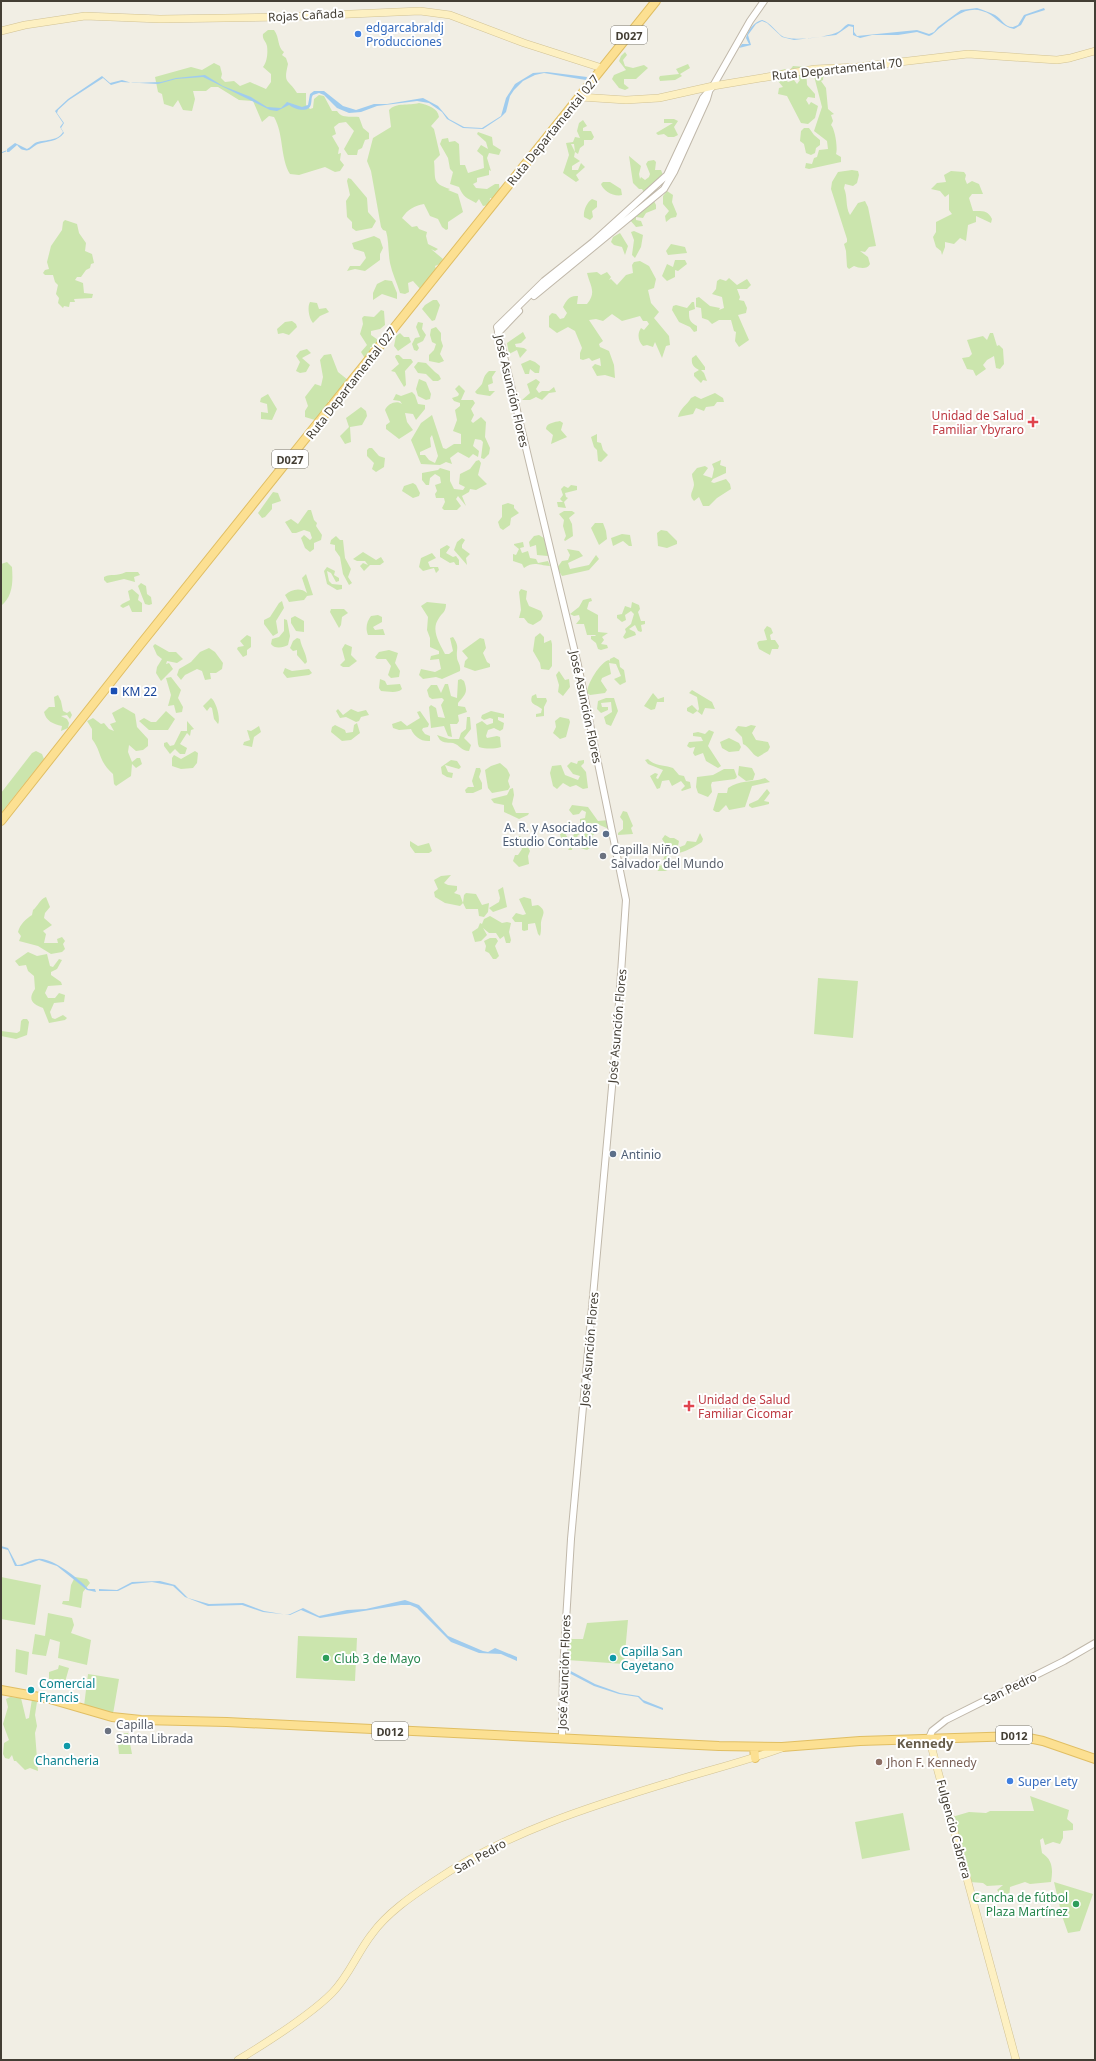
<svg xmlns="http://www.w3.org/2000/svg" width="1096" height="2061" viewBox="0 0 1096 2061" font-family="'Noto Sans',sans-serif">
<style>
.green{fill:#cbe5ad;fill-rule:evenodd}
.water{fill:#a0ccee}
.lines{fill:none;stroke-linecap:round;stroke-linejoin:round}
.stream{stroke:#a0ccee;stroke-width:1}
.tertiary-casing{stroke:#c0b8aa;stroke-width:8}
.secondary-casing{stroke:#d1c294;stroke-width:8}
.primary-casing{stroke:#e0be63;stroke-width:10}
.tertiary{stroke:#fff;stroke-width:6}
.secondary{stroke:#fdf0c2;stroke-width:7}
.primary{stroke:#fce092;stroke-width:8}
.shop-dot{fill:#3f7fe0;stroke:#fff;stroke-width:1.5}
.health-dot{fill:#e0444e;stroke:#fff;stroke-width:1.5}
.transit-dot{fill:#1a4fb4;stroke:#fff;stroke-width:1.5}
.service-dot{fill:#5c6f8a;stroke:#fff;stroke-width:1.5}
.worship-dot{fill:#6b7280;stroke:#fff;stroke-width:1.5}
.leisure-dot{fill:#2e9e5b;stroke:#fff;stroke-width:1.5}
.culture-dot{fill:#0f9aa8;stroke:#fff;stroke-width:1.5}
.education-dot{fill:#8d6e63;stroke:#fff;stroke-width:1.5}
.labels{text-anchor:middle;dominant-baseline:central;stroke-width:4;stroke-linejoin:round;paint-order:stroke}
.shield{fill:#fff;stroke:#7b7871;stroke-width:1}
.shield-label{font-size:11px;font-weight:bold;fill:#433e34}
.street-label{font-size:12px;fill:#433e34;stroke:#fff}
.shop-label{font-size:12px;fill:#366cbe;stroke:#fff;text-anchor:start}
.health-label{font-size:12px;fill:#be3a42;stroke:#fff;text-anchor:end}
.transit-label{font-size:12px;fill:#164399;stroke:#fff;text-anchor:start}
.service-label{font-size:12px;fill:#4e5e75;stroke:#fff;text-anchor:end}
.worship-label{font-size:12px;fill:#5b616d;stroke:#fff;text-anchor:start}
.culture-label{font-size:12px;fill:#0d838f;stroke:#fff;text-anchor:start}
.leisure-label{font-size:12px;fill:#27864d;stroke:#fff;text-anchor:start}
.education-label{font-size:12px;fill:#785e54;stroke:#fff;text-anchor:start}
.neighbourhood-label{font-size:13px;font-weight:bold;fill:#665c4b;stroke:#fff}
</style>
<rect width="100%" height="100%" fill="#f1eee4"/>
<path class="green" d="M 268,30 L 274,30 C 280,38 277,47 284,52 L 282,55 L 286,58 L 288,64 C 283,85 288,78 297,93 L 306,93 L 306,105 L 310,109 L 313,108 L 314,99 L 319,95 L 324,96 L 332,111 L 337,111 C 342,119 351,116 359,117 L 363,128 L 369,133 L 369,139 L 365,140 L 362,148 L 358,150 L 357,155 L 348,155 L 344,149 L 354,131 L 346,122 L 339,123 L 334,127 L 336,134 L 332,136 L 339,148 L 338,154 L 341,153 L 340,160 L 344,165 L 340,171 L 335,172 L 325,167 L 299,175 L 290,174 C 280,158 284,134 274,117 L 269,116 L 262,122 L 253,101 L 239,100 L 218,87 L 211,87 L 206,91 L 193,91 L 195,99 L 192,111 L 183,110 L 178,100 L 173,107 L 164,104 L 162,94 L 158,92 L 155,77 L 191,67 L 202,70 L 214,63 L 220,66 L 222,74 L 221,78 L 225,82 L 234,81 L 240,86 L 250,82 L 266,89 L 271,82 L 271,74 L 263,67 C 267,62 268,53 267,46 C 266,41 262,40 263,34 Z
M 625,52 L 627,55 L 623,60 L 625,66 L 633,68 L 644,65 L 648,68 L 636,79 L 624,79 L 624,84 L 629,88 L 625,90 L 619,88 L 612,79 L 614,75 L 626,70 L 619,61 L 621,56 Z
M 688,64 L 690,68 L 680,74 L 682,76 L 675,80 L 660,81 L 659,78 L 660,76 L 679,74 L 676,69 Z
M 793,66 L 806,67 L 807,85 L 815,94 L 815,98 L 808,97 L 806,100 L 809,105 L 811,102 L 818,106 L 815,118 L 808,124 L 801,123 L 787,96 L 778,94 L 779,88 L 783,87 L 773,75 L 778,71 L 785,69 L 787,72 L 785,79 L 788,82 L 794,80 L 797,84 L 800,80 L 790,70 Z
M 813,72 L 824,72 L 823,80 L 821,81 L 826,88 L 828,109 L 834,114 L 831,115 L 833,121 L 831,125 C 835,129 838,148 836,154 L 841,157 L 841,162 L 809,169 L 805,168 L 806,163 L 812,164 L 814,158 L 817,157 L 819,150 L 828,149 L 827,141 L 814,131 L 822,107 Z
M 419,103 C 428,105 438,108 439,117 L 431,126 L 434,129 L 440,155 L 434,161 C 436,179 431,183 450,189 L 448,190 L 458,194 L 463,212 L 448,222 L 448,229 L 446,230 L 442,227 L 438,219 L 430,216 L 424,204 C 414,206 408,209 402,218 L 412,227 L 417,226 L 419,229 L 427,232 L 426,236 L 428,244 L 438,249 L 435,251 L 431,249 L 443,259 L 440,264 L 435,266 L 437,272 L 429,277 L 431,278 L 422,291 L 413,281 L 408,283 L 409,292 L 405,294 L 400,293 C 397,283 392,273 390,263 C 388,252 389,241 386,231 L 383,230 L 381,227 L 371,171 L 367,161 L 373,138 L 391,127 L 389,110 C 396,102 409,106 419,103 Z
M 664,119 L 674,119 L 678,121 L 674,127 L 678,135 L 674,137 L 668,137 L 664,134 L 658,135 L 656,133 L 673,123 L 664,123 Z
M 583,120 L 587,126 L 583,128 L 583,131 L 591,131 L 594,137 L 592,140 L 584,140 L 584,145 L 580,148 L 578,154 L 575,152 L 574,144 L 571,144 L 575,152 L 574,157 L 580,161 L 572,166 L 572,170 L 578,170 L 581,163 L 585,167 L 576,175 L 579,180 L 576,182 L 563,173 L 569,155 L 566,143 L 573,142 L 575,137 L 580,138 L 577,131 L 579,123 Z
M 804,128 L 809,128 L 814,135 L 820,140 L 820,145 L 816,148 L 815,153 L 811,155 L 806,153 L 804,144 L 800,141 L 801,131 Z
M 478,132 L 492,137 L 493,145 L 501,150 L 499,155 L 489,153 L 487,158 L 491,171 L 489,170 L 489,175 L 477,178 L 477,182 L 473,184 L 476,188 L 487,189 L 495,184 L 499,184 L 500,194 L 494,198 L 490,198 L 489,205 L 483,206 L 479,199 L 476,203 C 467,198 463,197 459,187 L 450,184 L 453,172 L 450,169 L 448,158 L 440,144 L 442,139 L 448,138 L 449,142 L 455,141 L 459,144 L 460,165 L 465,165 L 468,173 L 484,168 L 483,156 L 477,151 L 481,145 L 488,149 L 486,142 L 477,134 Z
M 629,156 L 641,166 L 639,174 L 640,179 L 641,177 L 645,180 L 649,177 L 650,174 L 646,164 L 648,161 L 654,160 L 656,162 L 655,170 L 661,170 L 663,175 L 644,192 L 642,189 L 639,189 L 633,183 Z
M 852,170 L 858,171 L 859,175 L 857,183 L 853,186 L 845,184 L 844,188 C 848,197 845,206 850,215 L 858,203 L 865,201 L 868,207 L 876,246 L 869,247 L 865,252 L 860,251 L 868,257 L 870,264 C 867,270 859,268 854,266 L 849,269 L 847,267 L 846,251 L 844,244 L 847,242 L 847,239 L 831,189 L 832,182 L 838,172 Z
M 951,171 L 964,172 L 966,175 L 965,179 L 967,184 L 972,181 L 979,184 L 983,194 L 972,194 L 969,198 L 973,211 C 982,211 988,210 992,219 L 991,223 L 976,216 L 976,222 L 968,225 L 966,241 L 960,238 L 954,244 L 945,242 L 945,247 L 942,255 L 941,251 L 936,247 L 933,237 L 936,232 L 936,222 L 952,214 L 949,210 L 949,194 L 945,197 L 940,191 L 931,189 L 937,183 L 946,182 L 944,175 Z
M 348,178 L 351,179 L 367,198 L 368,212 L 376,221 L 372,228 L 356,231 L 352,228 L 352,222 L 347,217 L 346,201 L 350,195 L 347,181 Z
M 603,182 L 610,182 L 621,189 L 622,195 C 614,197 603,191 601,184 Z
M 667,191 L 673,195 L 672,202 L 677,214 L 676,217 L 671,218 L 666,222 L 665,216 L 669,211 L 663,204 L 663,196 Z
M 592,199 L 597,201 L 597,207 L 592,211 L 593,217 L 590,220 L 584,217 C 583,211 587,202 592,199 Z
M 654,201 L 656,205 L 656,209 L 646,213 L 643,218 L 636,217 L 636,220 L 641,221 L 643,226 L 636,227 L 630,220 Z
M 65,220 L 77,224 L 79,233 L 86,243 L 85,251 L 92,254 L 94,263 L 91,264 L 90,268 L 86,270 L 81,277 L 77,277 L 75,280 L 83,283 L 84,293 L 93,294 L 92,298 L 74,299 L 75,302 L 70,302 L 69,307 L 64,306 L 63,308 L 58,303 L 59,298 L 56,294 L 58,285 L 55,282 L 53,275 L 45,275 L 43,273 L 45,270 L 49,269 L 47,262 L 51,246 L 62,230 L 63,222 Z
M 634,231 L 643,235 L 641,247 L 635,258 L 632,255 L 634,240 L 631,232 Z
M 620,233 L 628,246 L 625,255 L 622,247 L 614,245 L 611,242 L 613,237 Z
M 374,236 L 380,239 L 383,248 L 380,254 L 380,260 L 365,271 L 355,269 L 347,271 L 350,266 L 360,266 L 366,258 L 364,252 L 354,249 L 352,243 Z
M 671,244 L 685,247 L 687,253 L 668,255 L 666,251 Z
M 675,260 L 685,260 L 687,264 L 678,271 L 675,270 L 675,277 L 667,281 L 662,276 L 667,264 L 673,267 Z
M 640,261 L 649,266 L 656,279 L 654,288 L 648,290 L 651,303 L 659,312 L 654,318 L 669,336 L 670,345 L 666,346 L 662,358 L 655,342 L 653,347 L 647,345 L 643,346 C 638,341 637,334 641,328 L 644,330 L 649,324 L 647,321 L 643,321 L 640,316 L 622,321 L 612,314 L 603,321 L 596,319 L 589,320 L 603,341 L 599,344 L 600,347 L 609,351 L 614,365 L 615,378 L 605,375 L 597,376 L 592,367 L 595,364 L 601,366 L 600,358 L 592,361 L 589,358 L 583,360 L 580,359 L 580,353 L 582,348 L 575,331 L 568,327 L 557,333 L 549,327 L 549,316 L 552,313 L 556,314 L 560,319 L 564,318 L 567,313 L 563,307 C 566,301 569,295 578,296 L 577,304 L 587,304 C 597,292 590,286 587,273 L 597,272 L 601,275 L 607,272 L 611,277 L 609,280 L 611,279 L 617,285 L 626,275 L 633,273 L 632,265 L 634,262 Z
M 729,278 L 737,285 L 747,279 L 751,285 L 747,289 L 737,289 L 740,297 L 739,300 L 744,301 L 747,308 L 746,313 L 738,315 L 749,340 L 739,347 L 735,341 L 736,332 L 734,331 L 731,320 L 719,320 L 712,324 L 708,320 L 702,318 L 701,308 L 696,307 L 696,298 L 699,297 L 710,306 L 720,308 L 719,310 L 724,308 L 722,297 L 712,294 L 716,289 L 717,281 L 720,279 L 726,281 Z
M 385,280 L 392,281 L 397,293 L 397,299 L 382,294 L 373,300 L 373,293 L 377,284 Z
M 433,300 L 437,300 L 440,305 L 435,320 L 432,321 L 422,309 L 425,305 Z
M 310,302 L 317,303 L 319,309 L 326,308 L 329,312 L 320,316 L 313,323 C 309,319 307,307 310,302 Z
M 692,302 L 694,302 L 695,309 L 689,311 C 689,319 689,322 697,326 L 697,331 L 694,332 L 690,327 L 679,322 L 672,310 L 673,306 L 676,305 L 687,308 Z
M 381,310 L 384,311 L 385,325 L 380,329 L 371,331 L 371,335 L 381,342 L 377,347 L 370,347 L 371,350 L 366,360 L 361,352 L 367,345 L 360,334 L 363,324 L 362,318 L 364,316 L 374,317 Z
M 292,321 L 296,324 L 297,327 L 289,335 L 283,333 L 278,334 L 277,329 L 285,322 Z
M 418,322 L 423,323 L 422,329 L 426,335 L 423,341 L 417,344 L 419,348 L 417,351 L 414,350 L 412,344 L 415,338 L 420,337 L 416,327 Z
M 436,327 L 441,333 L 441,340 L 443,346 L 440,354 L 444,361 L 439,363 L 429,361 L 429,355 L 434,350 L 436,344 L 432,342 L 430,335 L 431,329 Z
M 523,332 L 526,338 L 521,343 L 515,344 L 516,347 L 524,348 L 527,350 L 520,358 L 517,350 L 509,354 L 507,343 Z
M 400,333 L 404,337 L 409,337 L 411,342 L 398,351 L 394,346 L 396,336 Z
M 990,333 L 993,333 L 997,346 L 999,345 L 1003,349 L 1004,364 L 1000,369 L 996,368 L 994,356 L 987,360 L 983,365 L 986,369 L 976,376 L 973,370 L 967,369 L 962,358 L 969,357 L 972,354 L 967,340 L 983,336 L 987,340 Z
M 307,349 L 311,353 L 302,358 L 310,365 L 306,372 L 300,373 L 296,371 L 300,362 L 296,356 L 300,351 Z
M 331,354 L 338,372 L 348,380 L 333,400 L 328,401 L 329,405 L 315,420 L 305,417 L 305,411 L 308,406 L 305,397 L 315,384 L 321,386 L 323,377 L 320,360 L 324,355 Z
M 396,355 L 399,355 L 403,359 L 411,359 L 413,362 L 405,371 L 406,385 L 404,387 L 395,372 L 391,371 L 399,364 L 395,357 Z
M 696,355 L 705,367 L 705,370 L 701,370 L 704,373 L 707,381 L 703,380 L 701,383 L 694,376 L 694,373 L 699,370 C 694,367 691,365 692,358 Z
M 530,360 L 535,362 L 540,366 L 539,373 L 535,373 L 530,369 L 529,374 L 525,374 L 521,364 Z
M 418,362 L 426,363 L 435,372 L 439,375 L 441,379 L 438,381 L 433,381 L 426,374 L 418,373 L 414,367 Z
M 489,371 L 496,371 L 492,377 L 493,383 L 488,385 L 489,391 L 495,391 L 490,396 L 477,394 L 475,392 C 477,389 480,387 482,384 C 484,378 484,375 489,371 Z
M 419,379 L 426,382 L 431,394 L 430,399 L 426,400 L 418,396 L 416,389 Z
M 536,379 L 540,382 L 536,389 L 539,393 L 542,391 L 549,391 L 554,387 L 556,392 L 549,393 L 542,400 L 536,397 L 530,400 L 522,400 L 530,393 L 527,384 Z
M 459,385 L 465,391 L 461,400 L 473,400 L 475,403 L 471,409 L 474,415 L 471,421 L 473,423 L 481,417 L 486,422 L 485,437 L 490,448 L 489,454 L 484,459 L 481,458 L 483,442 L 481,440 L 475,439 L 473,446 L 479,451 L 478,457 L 473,454 L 469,458 L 458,452 L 450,458 L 452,464 L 446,462 L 440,465 L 421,464 L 411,440 L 421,423 L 432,415 L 443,448 L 446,449 L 454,444 L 461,444 L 461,434 L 453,431 L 457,420 L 455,410 L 460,406 L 460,403 L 454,401 L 452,398 L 458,396 L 459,394 L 455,389 ZM 432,435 L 438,456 L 435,463 L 429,460 L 425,455 L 420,455 L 420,452 L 431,447 L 430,438 Z
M 412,392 L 415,395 L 418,404 L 425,405 L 425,409 L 416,420 L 413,414 L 405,413 L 407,422 L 413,430 L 399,439 L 386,429 L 386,425 L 390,422 L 385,410 C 388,403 397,400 402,404 L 400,401 L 393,400 L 396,394 L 401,396 Z
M 715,393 L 723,398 L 724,402 L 717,402 L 714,406 L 706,407 L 704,411 L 696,408 L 693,414 L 678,417 C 680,408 687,405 691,398 L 695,396 L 701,399 Z
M 268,394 L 277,409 L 272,420 L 261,419 L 261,412 L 268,413 L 267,404 L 260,402 L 261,398 Z
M 361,407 L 366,411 L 367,416 L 362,425 L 350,427 L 351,442 L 345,444 L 340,436 L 349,427 L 346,418 Z
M 560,421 L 563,423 L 561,430 L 567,437 L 551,444 L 553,435 L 546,429 C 546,423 555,422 560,421 Z
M 597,434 L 597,442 L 601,443 L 603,450 L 608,455 L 601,462 L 598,461 L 597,450 L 594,447 L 591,437 Z
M 369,448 L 372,448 L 379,456 L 385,458 L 384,467 L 376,472 L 372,469 L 374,463 L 367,456 L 367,450 Z
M 479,460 L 481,463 L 478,475 L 487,484 L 476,490 L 470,489 L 469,492 L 462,496 L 466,506 L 458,496 L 456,499 L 461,506 L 457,510 L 444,510 L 442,508 L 445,502 L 444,498 L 436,498 L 435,494 L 437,491 L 435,485 L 441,483 L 440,477 L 435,474 L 430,478 L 429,485 L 426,485 L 422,480 L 422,473 L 438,470 L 440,468 L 450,471 L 450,481 L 454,489 L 463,490 L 465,487 L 459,484 L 460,474 L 470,469 L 476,461 Z
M 721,460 L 720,465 L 726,467 L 726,473 L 713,479 L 711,482 L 714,483 L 726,479 L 730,484 L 731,489 L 717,498 L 709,506 L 703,506 L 699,497 L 694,501 C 688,495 693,492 694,485 C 694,481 692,478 692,474 L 697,468 L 705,466 L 708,468 L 703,475 L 712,478 L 714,469 L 712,464 Z
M 413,483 L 416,485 L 420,493 L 419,496 L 413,498 L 402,491 L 404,486 Z
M 571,485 L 577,486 L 577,490 L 565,493 L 566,497 L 568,498 L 564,502 L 566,508 L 558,507 L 557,502 L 563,502 L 560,499 L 563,495 L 561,489 L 564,486 L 568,488 Z
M 273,492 L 278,493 L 281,501 L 272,504 L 272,509 L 265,517 L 262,518 L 258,513 Z
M 508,503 L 514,505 L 514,508 L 519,513 L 511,518 L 510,525 L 503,530 L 500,528 L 498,522 L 502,517 L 502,505 Z
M 308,510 L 311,510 L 314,520 L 317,523 L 316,526 L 322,535 L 321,540 L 314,543 L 314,549 L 310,552 L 305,548 L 301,538 L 304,535 L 310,540 L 312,538 L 310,532 L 304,530 L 296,533 L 292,533 L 285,522 L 291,519 L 298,524 Z
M 564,511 L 572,511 L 575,513 L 569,518 L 572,524 L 573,536 L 565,541 L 564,540 L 566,536 L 563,526 L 564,520 L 559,514 Z
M 595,523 L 603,523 L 606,531 L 607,539 L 599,545 L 591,528 Z
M 661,530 L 667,531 L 677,541 L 677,544 L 667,548 L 658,546 L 657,533 Z
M 622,534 L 630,535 L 632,546 L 629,546 L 623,541 L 613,546 L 611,538 Z
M 539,535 L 547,540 L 548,556 L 537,555 L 536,545 L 530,547 L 529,542 L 534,536 Z
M 336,536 L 340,540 L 343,540 L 345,558 L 351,569 L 348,577 L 352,583 L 349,585 L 343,574 L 340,557 L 335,550 L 335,545 L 330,544 L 331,540 Z
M 462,538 L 465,540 L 462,545 L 462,548 L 470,554 L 466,558 L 467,565 L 454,550 L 457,542 Z
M 523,542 L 524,547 L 520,548 L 522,553 L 528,551 L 530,558 L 536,559 L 538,563 L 548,561 L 550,566 C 538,565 534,561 524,568 L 522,564 L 513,561 L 513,554 L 516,555 L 519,549 L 514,545 L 514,544 Z
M 447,545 L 450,547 L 446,553 L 453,557 L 456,556 L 459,560 L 459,565 L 456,565 L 454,562 L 450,563 L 440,557 L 440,549 Z
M 567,549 L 579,551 L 583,556 L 568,563 L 570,569 L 589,565 L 596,555 L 599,559 L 589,570 L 562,576 L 557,568 L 562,561 L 568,560 L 570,555 Z
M 363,552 L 376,560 L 381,557 L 384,562 L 380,565 L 370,565 L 364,571 L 360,566 L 363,563 L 368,565 L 365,561 L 357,561 L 353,559 Z
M 432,553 L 436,558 L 428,562 L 430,567 L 438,567 L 439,570 L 436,573 L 434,568 L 423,571 L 419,567 L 421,558 Z
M 7,562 L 12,567 C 13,582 13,596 1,606 L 1,564 Z
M 327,567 L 335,571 L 334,575 L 339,578 L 339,581 L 336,582 L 331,573 L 327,571 L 329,581 L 332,584 L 342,585 L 342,589 L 337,590 L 327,584 L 324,571 Z
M 126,572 L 138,572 L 140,575 L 134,577 L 135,582 L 124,579 L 107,583 L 104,580 L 104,577 C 112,573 116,577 126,572 Z
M 306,574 L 313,595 L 307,596 L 304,600 L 289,602 L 285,595 C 291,589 301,587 307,593 L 302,578 Z
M 141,583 L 146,586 L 147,594 L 151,597 L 152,604 L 149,605 L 145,604 L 138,586 Z
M 132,589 L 139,595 L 138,600 L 142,603 L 142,612 L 132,612 L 129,605 L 123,608 L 120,606 L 122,604 L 130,600 L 128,591 Z
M 521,589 L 527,591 L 526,599 L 529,606 L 541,611 L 543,616 L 541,620 L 533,625 L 528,623 L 524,618 L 519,618 L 521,610 L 519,592 Z
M 591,598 L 592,601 L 589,602 L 587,609 L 598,615 L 598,632 L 608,633 L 602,637 L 604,640 L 601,644 L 607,645 L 608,648 L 601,650 L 598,649 L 596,643 L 591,639 L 591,636 L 596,636 L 595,635 L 587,635 L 584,624 L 576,624 L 580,619 L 579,615 L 574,616 L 570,614 L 579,607 L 583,600 Z
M 282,601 L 284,608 L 276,621 L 278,633 L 273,636 L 264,624 L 264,620 L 270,617 L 279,603 Z
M 427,602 L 446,604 C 446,612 442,613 439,618 C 430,630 440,644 445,654 L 449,654 L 453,651 L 450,638 L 453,637 C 460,647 456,649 457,657 C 457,662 461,664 460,671 L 442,679 L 436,677 L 423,679 L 419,675 L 421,669 L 435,672 L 441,669 L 439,659 L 430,660 L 431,656 L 439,654 L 439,651 L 430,647 L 430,638 L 427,630 L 428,617 L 421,606 Z
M 632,602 L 639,605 L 640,609 L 638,612 L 641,621 L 645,621 L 645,624 L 641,625 L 642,631 L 641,632 L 638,631 L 635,625 L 629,629 L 635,632 L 636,635 L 625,639 L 623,637 L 626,632 L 625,629 L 631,624 L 634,614 L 631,611 L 625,615 L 626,620 L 622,622 L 617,618 L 617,615 L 622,614 L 625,606 L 631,608 Z
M 331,609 L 344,609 L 348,613 L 342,617 L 341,625 L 339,628 L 330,612 Z
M 378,615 L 382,617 L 382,622 L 373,627 L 375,630 L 383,629 L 385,635 L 368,635 C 365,628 367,621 371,616 Z
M 295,616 L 304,621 L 304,632 L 296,631 L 291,623 L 291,618 Z
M 284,619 L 287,620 L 290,636 L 288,645 C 283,648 274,649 271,644 L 272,639 L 279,637 L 284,631 Z
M 767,626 L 771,628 L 773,633 L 770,635 L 771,640 L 775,640 L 779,646 L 778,649 L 772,649 L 770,655 L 759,649 L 757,643 L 759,641 L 767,640 L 764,630 Z
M 540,633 L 544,637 L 544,643 L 551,640 L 552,644 L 552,666 L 549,670 L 541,669 L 540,663 L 533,651 L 535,637 Z
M 247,635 L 251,637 L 251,647 L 247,650 L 247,655 L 243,657 L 237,649 L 238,647 L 244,646 L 240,641 Z
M 297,638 L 300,639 C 302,649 306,652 307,662 L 305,664 L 297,655 L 297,650 L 293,651 L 290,648 L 293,641 Z
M 480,638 L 484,639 L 486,648 L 483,653 L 487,662 L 490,664 L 490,667 L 475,671 L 464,667 L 465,661 L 468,658 L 462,651 Z
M 155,644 L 169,652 L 176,652 L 183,659 L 177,663 L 167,661 L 166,664 L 169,663 L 173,669 L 161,681 L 156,673 L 157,667 L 162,659 L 157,655 L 153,646 Z
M 345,644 L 352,647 L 351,655 L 357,661 L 349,667 L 343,667 L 340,665 L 345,660 L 342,649 Z
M 209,648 L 215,652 L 223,663 L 222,669 L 216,673 L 210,673 L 211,679 L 205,680 L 202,671 L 197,669 L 185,675 L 181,680 L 177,675 L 179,669 L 191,662 L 200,652 Z
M 389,650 L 398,653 L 395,663 L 400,671 L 399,677 L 391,678 L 388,675 L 391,666 L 386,659 L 377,659 L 375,657 L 379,652 Z
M 614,657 L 619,660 L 620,667 L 624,670 L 626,682 L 620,685 L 614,679 L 621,676 L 616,664 L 609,663 L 611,674 L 602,678 L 601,681 L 607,690 L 605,693 L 590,695 L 587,693 C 587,684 600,662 609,660 L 609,662 L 610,659 Z
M 285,668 L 292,671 L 309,669 L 312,673 L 309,675 L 287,678 L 283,673 Z
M 559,671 L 565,680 L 569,679 L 570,687 L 563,696 L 558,692 L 559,685 L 556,675 Z
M 171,677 L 181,690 L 178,698 L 183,707 L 182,712 L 176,713 L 174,705 L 168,706 L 171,695 L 166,678 Z
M 380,679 L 385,681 L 387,685 L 400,684 L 402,689 C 397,694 387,691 381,691 L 379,688 Z
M 461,679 L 464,681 C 468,692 466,694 458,703 L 458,706 L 465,707 L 467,712 L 458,715 L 459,721 L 457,724 L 450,724 L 452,737 L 448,736 L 444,726 L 431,728 L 429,707 L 431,705 L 436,708 L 438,717 L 445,718 L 441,705 L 444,700 L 442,698 L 432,699 L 429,697 L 427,690 L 431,685 L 437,685 L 441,693 L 445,684 L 448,684 L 451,696 L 457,698 L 458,680 Z
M 692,690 L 712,702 L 715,709 L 705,708 L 702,715 L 697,711 L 693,714 L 687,711 L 687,708 L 692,705 L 698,711 L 699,709 L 697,697 L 689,693 Z
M 653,693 L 658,699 L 664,697 L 664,702 L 657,702 L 655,709 L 651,710 L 644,706 Z
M 536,694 L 537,698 L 546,698 L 547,701 L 544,707 L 544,716 L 536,717 L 536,714 L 541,713 L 542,709 C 536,704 529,705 532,696 Z
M 58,695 L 61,701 L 63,711 L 67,713 L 70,711 L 72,715 L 70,719 L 67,715 L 61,716 L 67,719 L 69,723 L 68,728 L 61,731 L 62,726 C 53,724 46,721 44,712 L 49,707 L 55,707 L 54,697 Z
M 211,698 C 216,701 221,719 218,724 L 214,719 L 212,708 L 210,707 L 207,711 L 203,706 Z
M 606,698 L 614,698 L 618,711 L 611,726 L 606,724 L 604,717 L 612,712 L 611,702 L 601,703 L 602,707 L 608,707 L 608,710 L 601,713 L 597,709 L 598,701 Z
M 123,707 L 135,714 L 137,727 L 148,739 L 148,746 L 143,750 L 136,751 L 129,745 L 128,752 L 132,762 L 137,758 L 140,758 L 142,764 L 136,768 L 132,764 L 131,776 L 116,786 L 114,784 L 113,774 C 98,761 102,752 92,739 L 92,729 L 87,721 L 93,718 L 101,724 L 104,723 L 109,729 L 114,731 L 110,724 L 116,722 L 112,713 Z
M 338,709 L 343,715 L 351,709 L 358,712 L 366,710 L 369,715 L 361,717 L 359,721 L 356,722 L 346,717 L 340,718 L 336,711 Z
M 166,711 L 175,719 L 168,730 L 149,730 L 139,721 L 144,718 L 151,722 L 156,722 Z
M 420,711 L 429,724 L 428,727 L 423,728 L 422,730 L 425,734 L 430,736 L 430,741 C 421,742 414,736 411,729 L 399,730 L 393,728 L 392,724 L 401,721 L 407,726 L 420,718 L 417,712 Z
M 491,711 L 504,714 L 504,718 L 498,717 L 498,720 L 504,723 L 503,729 L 500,731 L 494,728 L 488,730 L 486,736 L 487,738 L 497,736 L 500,737 L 501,747 C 494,749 486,749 479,747 L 478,744 L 476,724 L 482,721 L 487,725 L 493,723 L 493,719 L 490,718 L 484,720 L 481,718 L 482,715 Z
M 467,717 L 470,717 L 471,729 L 464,738 L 471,745 L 469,751 C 461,751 460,745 453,743 C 448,742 445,744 440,740 L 437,735 L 449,739 L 459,739 L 461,733 L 466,729 Z
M 560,717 L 569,719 L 570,722 L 566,737 L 560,739 L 553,733 L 556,727 L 555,721 Z
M 187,721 L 194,729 L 191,730 L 190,736 L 187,733 L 180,744 L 187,748 L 185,754 L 180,754 L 175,749 L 170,754 L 164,746 L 164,743 L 167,742 L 170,746 L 174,745 L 181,731 L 187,731 Z
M 357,723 L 360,733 L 351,740 L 342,741 L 331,732 L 332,727 L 335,725 L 345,730 L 346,733 L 353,732 L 354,725 Z
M 751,725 L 756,726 L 752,733 L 756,740 L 768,742 L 770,747 L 768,751 L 758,757 C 751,754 750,747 743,744 L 742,737 L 735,730 L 738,726 L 746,727 Z
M 259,726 L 261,732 L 254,737 L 252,747 L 243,745 L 244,742 L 250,740 L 247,730 L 251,731 Z
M 709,730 L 714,732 L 708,746 L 721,766 L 718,768 L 706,761 L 703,753 L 695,756 L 693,753 L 695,747 L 690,748 L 687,746 L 689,742 L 703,741 L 701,737 L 693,736 L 693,733 L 698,732 L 705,734 Z
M 729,738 L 739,743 L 741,747 L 739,751 L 729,752 L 722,748 L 720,742 Z
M 36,751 L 42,754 L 44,759 L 1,813 L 1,793 L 32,753 Z
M 195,751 L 198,753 L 197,763 L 193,768 L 181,769 L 172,766 L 172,758 L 174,755 L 181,759 Z
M 648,759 C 654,766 665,765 673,768 L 679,775 L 684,776 L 686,781 L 690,782 L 691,788 L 682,791 L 681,790 L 685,786 L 681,781 L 672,786 L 669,780 L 662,781 L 660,788 L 657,789 L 650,776 L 655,773 L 658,774 L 656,778 L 658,779 L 663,770 L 648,764 L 645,760 Z
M 451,760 L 457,761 L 461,767 L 459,769 L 445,765 L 448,772 L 453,773 L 452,778 L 447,777 L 442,774 L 441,767 Z
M 584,760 L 584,763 L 581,766 L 586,772 L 588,788 L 583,789 L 576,785 L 570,787 L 563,783 L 557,789 L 553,786 L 550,773 L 552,766 L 561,765 L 565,775 L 578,780 L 580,776 L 573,774 L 567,766 L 571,762 L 577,764 L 578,761 Z
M 500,763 L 507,769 L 510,775 L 508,781 L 510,787 L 508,790 L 492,793 L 488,788 L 485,770 L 491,766 Z
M 739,766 L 752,768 L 755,774 L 753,780 L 746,781 L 738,775 Z
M 476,768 L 480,768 L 481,771 L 479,777 L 482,783 L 482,789 L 473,793 L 466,793 L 465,790 L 468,787 L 474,787 L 472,781 Z
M 724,769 L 734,769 L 737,777 L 735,779 L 712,782 L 711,785 L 712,792 L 708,797 L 698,793 L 696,787 L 697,777 L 713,775 Z
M 765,778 L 770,782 L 752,786 L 745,807 L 729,810 L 726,805 L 719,812 L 716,812 L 713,810 L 718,793 L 727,793 L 728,788 C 740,780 751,783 765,778 Z
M 513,788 L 514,795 L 512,804 L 516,813 L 529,813 L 528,815 L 519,819 L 504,812 L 504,805 L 494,803 L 491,799 L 507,795 L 510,789 Z
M 767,789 L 770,793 L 764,801 L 769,802 L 769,804 L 752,808 L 749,806 L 749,804 L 758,800 Z
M 572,805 L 588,807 L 598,821 L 609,820 L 609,829 L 595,823 L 580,824 L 580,819 L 585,818 L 586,812 L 582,810 L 579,814 L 573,815 L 569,810 Z
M 623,811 L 627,812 L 633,826 L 631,828 L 633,834 L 618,835 L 618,833 L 623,829 L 623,821 L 620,817 Z
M 568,822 L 577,825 L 578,830 L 581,833 L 577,836 L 581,841 C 585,836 584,825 593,824 L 599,830 L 592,836 L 597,840 L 597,843 L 587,850 L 577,847 L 573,842 L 572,850 L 568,850 L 572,845 L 561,838 L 560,834 L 564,832 L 568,838 L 574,835 L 572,829 L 566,829 L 563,826 Z
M 700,833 L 703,839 L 702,842 C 696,846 680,855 674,853 L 671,843 L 666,845 L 662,839 L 665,835 L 670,838 L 674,838 L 679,841 L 678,846 L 680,847 L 685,845 L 687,841 L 696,842 Z
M 519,836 L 528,840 L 526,843 L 530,851 L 528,856 L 529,864 L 519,867 L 513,861 L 515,855 L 518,855 L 522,849 L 516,839 Z
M 410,841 L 418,846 L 429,843 L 432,851 L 429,853 L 415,853 L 410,846 Z
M 669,853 L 671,854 L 670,861 L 673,868 L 665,871 L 658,871 L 656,867 L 662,865 L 664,857 Z
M 451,875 L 444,883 L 448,885 L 457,886 L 457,890 L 454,893 L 460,895 L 463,903 L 464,895 L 466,893 L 476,894 L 482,905 L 489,903 L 488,912 L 484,917 L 479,916 L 478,909 L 466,909 L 463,903 L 460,906 L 445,903 L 435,897 L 434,892 L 438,889 L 434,880 L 441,876 Z
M 503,887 L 507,907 L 493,912 L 489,908 L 499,902 L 500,898 L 498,890 Z
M 46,897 L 50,907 L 45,913 L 44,918 L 52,925 L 43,931 L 46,934 L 44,943 L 58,943 L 57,939 L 62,937 L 65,941 L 63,944 L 65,949 L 62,952 L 51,954 L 38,946 L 19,941 L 21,936 L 18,932 C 20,924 26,919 32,915 L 33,910 C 38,906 40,899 46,897 Z
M 524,897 L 531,899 L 532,906 L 538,905 C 549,912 540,916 541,926 C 541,930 541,932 540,936 L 538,934 L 535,923 L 528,924 L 528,930 L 524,931 L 522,930 L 522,922 L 515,922 L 512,918 L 516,913 L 523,915 L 526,914 L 519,899 Z
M 490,916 L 502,923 L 507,922 L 511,923 L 509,932 L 511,940 L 510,943 L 506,943 L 504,936 L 500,939 L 496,933 L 489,933 L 483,928 L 487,935 L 481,941 L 475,942 L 472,932 L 478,928 L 480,923 L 482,924 L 484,919 Z
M 490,938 L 496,938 L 498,941 L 495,946 L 499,956 L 496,959 L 493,959 L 489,953 L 485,951 L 486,946 L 484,941 Z
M 28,952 L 37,956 L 47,954 L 50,966 L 53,967 L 59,959 L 62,960 L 57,969 L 51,972 L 51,975 L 61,982 L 62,985 L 48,986 L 45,993 L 48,998 L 55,998 L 59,993 L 65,995 L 64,1002 L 54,1003 L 50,1012 L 52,1018 L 55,1019 L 63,1015 L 67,1018 L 65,1020 L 49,1023 L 43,1008 C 33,1004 27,1000 35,989 L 34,976 L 28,971 L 26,965 L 19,966 L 15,961 Z
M 818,978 L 858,981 L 853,1038 L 814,1034 Z
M 23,1019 L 27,1019 L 29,1022 L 27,1035 L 16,1039 L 1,1036 L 1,1031 L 17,1033 L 20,1031 L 21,1021 Z
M 1,1577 L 41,1585 L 35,1625 L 1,1619 Z
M 75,1577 L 87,1579 L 90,1583 L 83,1592 L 81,1608 L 62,1604 L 63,1601 L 69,1601 L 71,1585 Z
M 48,1613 L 72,1618 L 74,1625 L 71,1633 L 91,1640 L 87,1665 L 58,1658 L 60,1642 L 50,1639 L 46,1656 L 32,1654 L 35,1634 L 45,1636 Z
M 628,1620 L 624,1664 L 567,1660 L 569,1639 L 583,1639 L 587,1623 Z
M 298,1636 L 357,1638 L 355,1681 L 296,1678 Z
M 16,1649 L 29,1652 L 27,1675 L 15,1672 Z
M 59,1665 L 69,1668 L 65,1682 L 62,1683 L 49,1679 L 49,1672 L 58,1669 Z
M 88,1674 L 119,1679 L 113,1714 L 84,1706 Z
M 10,1697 L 21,1698 L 26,1719 L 29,1718 L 32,1699 L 37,1702 L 35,1715 L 37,1726 L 35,1733 L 38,1771 L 30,1768 L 25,1770 L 16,1761 L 14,1761 L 12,1755 L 9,1759 L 5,1758 L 3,1754 L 4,1743 L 9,1740 L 3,1724 L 8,1707 L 6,1699 Z
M 128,1733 L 132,1754 L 119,1754 L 117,1734 Z
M 1030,1796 L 1069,1810 L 1067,1819 L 1073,1824 L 1073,1830 L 1063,1831 L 1063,1838 L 1060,1844 L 1053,1842 L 1045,1845 L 1043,1838 L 1040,1840 L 1042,1853 C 1053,1860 1053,1870 1051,1882 L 1030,1884 L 1025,1882 L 1010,1887 L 1009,1899 L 1004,1899 L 997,1890 L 1003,1885 L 987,1886 L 983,1883 L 970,1882 L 969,1879 L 970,1875 L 964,1874 L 952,1817 L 969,1812 L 986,1813 L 990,1811 L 1034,1811 Z
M 903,1813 L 910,1850 L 862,1859 L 855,1822 Z
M 1054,1882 L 1093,1894 L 1080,1931 L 1068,1933 L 1062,1916 Z"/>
<path class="water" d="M 977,8 C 983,10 989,12 995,15 C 1002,19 1004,27 1013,27 L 1018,25 L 1024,15 L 1044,8 L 1045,10 L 1026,16 L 1021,25 L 1014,29 C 1001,27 995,14 982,11 C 966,6 953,18 941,27 C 936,30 935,34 929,36 L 917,32 L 898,35 L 872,35 L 860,38 L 853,35 L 853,27 L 849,26 L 836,35 L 794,40 L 782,37 L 767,23 L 762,21 L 756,24 L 748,35 L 751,45 L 739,48 L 742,44 L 749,44 L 746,38 C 748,30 754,22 762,20 C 771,23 775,31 782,36 C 793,42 828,37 838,32 C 842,30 844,26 848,24 L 854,25 L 854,32 L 857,36 L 917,30 L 929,34 L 934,32 L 938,27 L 961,10 Z
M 547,72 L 587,77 L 586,80 L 544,73 L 535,75 L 523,81 L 514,90 L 510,96 L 506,112 L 501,117 L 483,129 L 463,128 L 447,119 L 442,112 L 429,103 L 417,101 L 377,106 L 361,112 L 349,113 L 337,108 L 324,95 L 319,93 L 313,95 C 311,98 312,100 311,104 C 309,114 294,109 289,105 L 277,111 L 270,110 L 203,77 L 176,79 L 158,84 L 121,82 L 111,85 L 103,78 L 69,100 L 58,110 L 57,113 L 64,123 L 61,128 L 64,133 C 57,142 48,141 38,144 C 33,146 30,152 24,150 C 21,150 19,147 17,145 L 9,152 L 7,152 L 7,149 L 15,143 L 27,149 C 31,147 32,145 35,143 C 44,139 57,142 63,132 L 60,127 L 63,123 L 55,111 L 68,99 L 102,76 L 110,83 L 122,80 L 132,83 L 161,82 L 176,78 L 205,75 L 223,86 L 251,97 L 267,107 L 281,108 L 287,102 L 302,107 L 308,105 L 310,94 L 314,91 L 324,91 L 343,106 L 356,110 L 374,104 L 387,104 L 423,98 L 438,106 L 449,119 L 464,127 L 482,128 L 501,116 L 506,98 L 515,84 L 533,73 Z
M 1,1546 L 8,1548 L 17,1565 C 24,1565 31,1559 38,1559 C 51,1557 80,1579 88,1589 L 95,1589 L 96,1592 L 87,1590 L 57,1566 L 39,1560 L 22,1566 L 15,1566 L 8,1550 L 1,1548 Z
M 160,1581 L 175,1585 L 188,1598 L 209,1604 L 243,1603 L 264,1611 L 288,1615 L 303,1608 L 319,1616 L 347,1610 L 366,1609 L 405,1600 L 419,1605 L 448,1636 L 483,1651 L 488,1652 L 495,1648 L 517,1657 L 517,1661 L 501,1654 L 479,1653 L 451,1642 L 417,1608 L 410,1605 L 401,1605 L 320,1618 L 301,1610 L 290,1615 L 263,1612 L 242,1605 L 208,1606 L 185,1597 L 173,1586 L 152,1582 L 132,1584 L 118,1591 L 99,1591 L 99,1589 L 117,1590 L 132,1582 Z
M 567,1669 L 595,1684 L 620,1693 L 639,1696 L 643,1700 L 663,1708 L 663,1710 L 644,1703 L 638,1697 L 619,1694 L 594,1686 L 567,1672 Z"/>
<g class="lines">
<path class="stream" d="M 1,153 L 6,151"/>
<g class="tertiary-casing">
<path id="tertiary" d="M 534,296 L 664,189 L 674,172 L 707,99 L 709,92
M 498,333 L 519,311
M 562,1738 L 563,1670 L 571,1539 L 617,1032 L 626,900 L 578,665 L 497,327 L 544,281 L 593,242 L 667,175 L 703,98 L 713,86 L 750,21 L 764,1
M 929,1738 L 932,1731 L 946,1720 L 1064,1661 L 1095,1643"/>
</g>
<g class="secondary-casing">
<path id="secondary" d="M 1,31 L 25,25 L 85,16 L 160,19 L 282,17 L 420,11 L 450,15 L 524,43 L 602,68
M 580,97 L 626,100 L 659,98 L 713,86 L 815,69 L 857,67 L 968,54 L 1057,60 L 1070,58 L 1095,51
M 929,1738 L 1016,2060
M 238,2060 C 266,2043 309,2016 332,1993 C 349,1976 357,1953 372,1934 C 387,1913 412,1896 433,1882 C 505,1833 591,1806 674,1781 C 710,1770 746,1761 782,1748"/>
</g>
<g class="primary-casing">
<path id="primary" d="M 1,821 L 140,645 L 656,1
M 1,1690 L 50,1699 L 112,1717 L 141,1720 L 227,1722 L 719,1746 L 782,1747 L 860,1741 L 1019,1736 L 1043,1741 L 1095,1759
M 754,1747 L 755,1758"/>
</g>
<use href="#tertiary" class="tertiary"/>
<use href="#secondary" class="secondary"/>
<use href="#primary" class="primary"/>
</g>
<g class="shop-dot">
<circle cx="358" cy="34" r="4"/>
<circle cx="1010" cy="1781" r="4"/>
</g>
<g class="health-dot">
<path d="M1031 416h4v4h4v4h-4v4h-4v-4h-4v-4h4z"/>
<path d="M687 1400h4v4h4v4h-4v4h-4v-4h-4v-4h4z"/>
</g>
<rect class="transit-dot" x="110" y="687" width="8" height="8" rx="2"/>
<g class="service-dot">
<circle cx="606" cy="834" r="4"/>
<circle cx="613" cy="1154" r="4"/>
</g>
<g class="worship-dot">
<circle cx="603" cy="856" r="4"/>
<circle cx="108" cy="1731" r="4"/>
</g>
<g class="leisure-dot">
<circle cx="326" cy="1658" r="4"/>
<circle cx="1076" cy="1904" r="4"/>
</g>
<g class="culture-dot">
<circle cx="613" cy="1658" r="4"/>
<circle cx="31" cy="1690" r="4"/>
<circle cx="67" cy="1746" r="4"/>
</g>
<circle class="education-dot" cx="879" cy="1762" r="4"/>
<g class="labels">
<g class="shield">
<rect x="611" y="26" width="36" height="18" rx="3"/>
<rect x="272" y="450" width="36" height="18" rx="3"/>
<rect x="372" y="1722" width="36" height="18" rx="3"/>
<rect x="996" y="1726" width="36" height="18" rx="3"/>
</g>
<g class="shield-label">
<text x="629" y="35">D027</text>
<text x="290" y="459">D027</text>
<text x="390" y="1731">D012</text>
<text x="1014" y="1735">D012</text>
</g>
<g class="street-label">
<text transform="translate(306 15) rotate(-3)">Rojas Cañada</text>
<text transform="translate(837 69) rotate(-6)">Ruta Departamental 70</text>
<text transform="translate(553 130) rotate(-51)">Ruta Departamental 027</text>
<text transform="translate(351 383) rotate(-52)">Ruta Departamental 027</text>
<text transform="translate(512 391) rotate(77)">José Asunción Flores</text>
<text transform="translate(586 707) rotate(78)">José Asunción Flores</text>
<text transform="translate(617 1026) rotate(-85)">José Asunción Flores</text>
<text transform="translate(589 1349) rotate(-85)">José Asunción Flores</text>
<text transform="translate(564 1672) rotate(-88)">José Asunción Flores</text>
<text transform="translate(1010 1688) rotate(-26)">San Pedro</text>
<text transform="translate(954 1829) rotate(75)">Fulgencio Cabrera</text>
<text transform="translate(480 1856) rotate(-29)">San Pedro</text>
</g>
<g class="shop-label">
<text x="366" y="27">edgarcabraldj<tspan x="366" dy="14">Producciones</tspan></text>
<text x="1018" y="1781">Super Lety</text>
</g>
<g class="health-label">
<text x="1024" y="415">Unidad de Salud<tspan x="1024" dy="14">Familiar Ybyraro</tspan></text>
<text x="698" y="1399" text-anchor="start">Unidad de Salud<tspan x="698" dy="14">Familiar Cicomar</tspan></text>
</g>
<g class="transit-label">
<text x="122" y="691">KM 22</text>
</g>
<g class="service-label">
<text x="598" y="827">A. R. y Asociados<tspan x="598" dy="14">Estudio Contable</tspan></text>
<text x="621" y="1154" text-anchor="start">Antinio</text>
</g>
<g class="worship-label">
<text x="611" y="849">Capilla Niño<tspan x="611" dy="14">Salvador del Mundo</tspan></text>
<text x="116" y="1724">Capilla<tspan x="116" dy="14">Santa Librada</tspan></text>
</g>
<g class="culture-label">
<text x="621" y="1651">Capilla San<tspan x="621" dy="14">Cayetano</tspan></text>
<text x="39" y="1683">Comercial<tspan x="39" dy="14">Francis</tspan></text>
<text x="67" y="1760" text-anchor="middle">Chancheria</text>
</g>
<g class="leisure-label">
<text x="334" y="1658">Club 3 de Mayo</text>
<text x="1068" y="1897" text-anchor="end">Cancha de fútbol<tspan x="1068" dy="14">Plaza Martínez</tspan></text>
</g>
<g class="education-label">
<text x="887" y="1762">Jhon F. Kennedy</text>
</g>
<g class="neighbourhood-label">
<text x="925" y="1743">Kennedy</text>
</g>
</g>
<rect width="1096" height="2061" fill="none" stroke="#433e34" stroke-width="4"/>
</svg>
